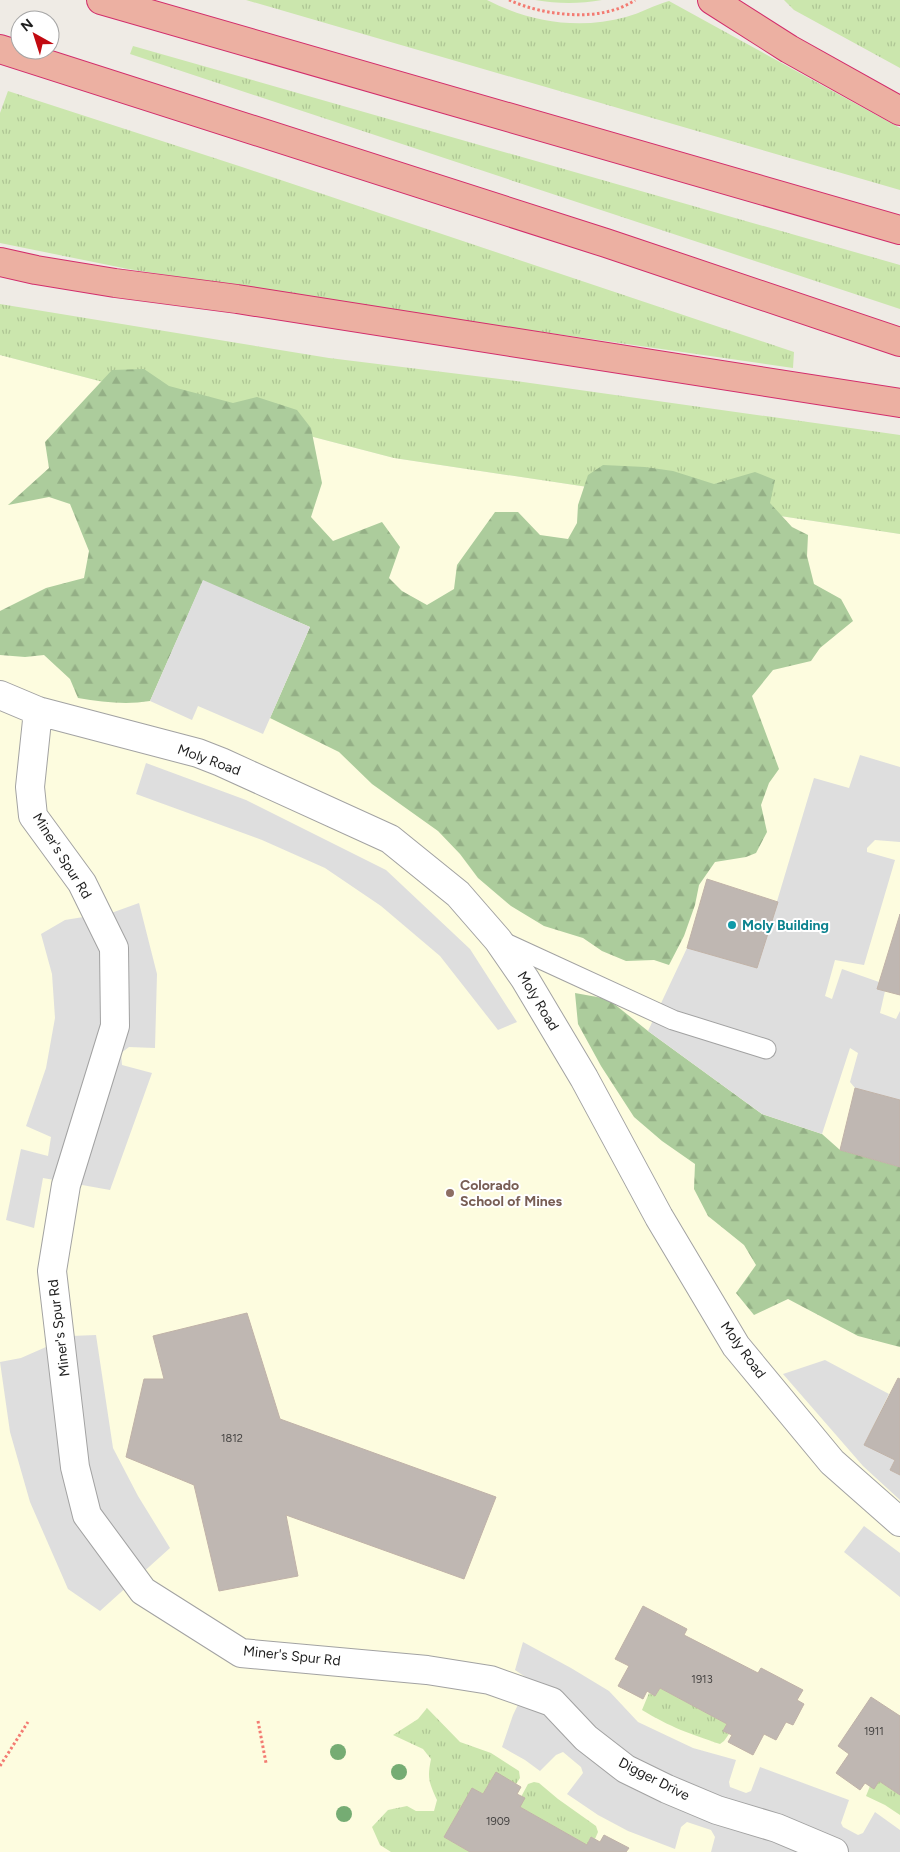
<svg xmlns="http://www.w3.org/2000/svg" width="900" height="1852" viewBox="0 0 900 1852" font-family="Figtree,sans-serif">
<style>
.education{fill:#fdfcdf}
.grass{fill:url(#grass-tufts)}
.forest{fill:url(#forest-firs)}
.parking{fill:#dedede}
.building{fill:#bfb7b2;stroke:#c0b2a8}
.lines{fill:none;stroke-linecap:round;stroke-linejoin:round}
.service-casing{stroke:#a2a2a2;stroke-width:21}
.minor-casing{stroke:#a2a2a2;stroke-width:30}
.trunk-casing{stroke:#d22d6b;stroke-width:30}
.path{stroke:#f37b72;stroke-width:3;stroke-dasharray:2.5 2.5;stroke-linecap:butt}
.service{stroke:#fff;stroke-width:19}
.minor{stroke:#fff;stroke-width:28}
.trunk{stroke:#ecb0a2;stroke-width:28}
.tree{fill:#75ac73}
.culture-dot{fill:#0f9aa8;stroke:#fff;stroke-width:2}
.education-dot{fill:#8d6e63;stroke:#fff;stroke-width:2}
.labels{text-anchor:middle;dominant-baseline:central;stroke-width:4;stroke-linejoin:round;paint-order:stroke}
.number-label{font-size:11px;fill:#464443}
.street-label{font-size:14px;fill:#1e1e1e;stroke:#fff}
.culture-label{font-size:14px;font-weight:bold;fill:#0d838f;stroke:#fff;text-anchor:start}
.education-label{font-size:14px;font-weight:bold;fill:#785e54;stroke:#fff;text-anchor:start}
</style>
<defs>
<pattern id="grass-tufts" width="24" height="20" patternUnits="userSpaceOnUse" patternTransform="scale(1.25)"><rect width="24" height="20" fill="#cbe6ad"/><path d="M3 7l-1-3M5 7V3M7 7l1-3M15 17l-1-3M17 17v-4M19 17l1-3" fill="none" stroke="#aec594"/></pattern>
<pattern id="forest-firs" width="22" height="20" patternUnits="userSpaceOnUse" patternTransform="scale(1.25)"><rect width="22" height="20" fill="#accc9c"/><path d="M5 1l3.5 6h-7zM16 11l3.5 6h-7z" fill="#94af86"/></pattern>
</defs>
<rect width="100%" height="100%" fill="#efebe5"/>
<path class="education" d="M 0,355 L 394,458 L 900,534 L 900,1852 L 0,1852 Z"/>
<path class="grass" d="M 246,0 L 487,0 C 530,22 578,30 626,17 C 641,13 654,5 669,1 L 900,128 L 900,190 Z
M 535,0 L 602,0 C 580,4 558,4 535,0 Z
M 784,0 L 900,0 L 900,68 L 794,10 Z
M 133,46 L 900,265 L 900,309 L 130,54 Z
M 8,91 L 242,167 L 794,352 L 793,368 L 391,310 L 128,269 L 0,243 L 0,113 Z
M 0,304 L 329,358 L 516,381 L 900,435 L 900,534 L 394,458 L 0,355 Z
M 660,1688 L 727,1724 L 723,1731 L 729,1734 L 724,1741 L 720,1744 C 690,1734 670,1727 642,1710 L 649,1693 L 655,1696 Z
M 427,1708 L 460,1742 L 491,1753 L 519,1771 L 520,1778 L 516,1784 L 496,1773 L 483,1794 L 472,1788 L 444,1837 L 470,1852 L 391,1852 L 380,1845 L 372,1827 L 388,1810 L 407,1806 L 416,1811 L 434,1811 L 437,1800 C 429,1782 427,1779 431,1759 L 423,1749 L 393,1735 L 418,1719 Z
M 879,1781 L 900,1795 L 900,1815 L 885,1805 L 866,1796 L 870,1786 Z
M 534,1782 L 539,1783 L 558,1799 L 596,1826 L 598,1832 L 595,1839 L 591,1837 L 587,1845 L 520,1807 L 521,1797 L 528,1784 Z"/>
<path class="forest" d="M 144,369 L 169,386 L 233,403 L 257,397 L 297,410 L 311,428 L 322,483 L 311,517 L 333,541 L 382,522 L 400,547 L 389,578 L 402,591 L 427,605 L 454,589 L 457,565 L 495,512 L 518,512 L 540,535 L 568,539 L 577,523 L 578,505 L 588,475 L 603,465 L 645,467 L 673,471 L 714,484 L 755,472 L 775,480 L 770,503 L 792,527 L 808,535 L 807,556 L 814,584 L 841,599 L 853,621 L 820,648 L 811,661 L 773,670 L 752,696 L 779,769 L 769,783 L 761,805 L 767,832 L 756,853 L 746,857 L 715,862 L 699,885 L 695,905 L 684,936 L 669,965 L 654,960 L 626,961 L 602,951 L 583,938 L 544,926 L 511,906 L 478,878 L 460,854 L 438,831 L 372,784 L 339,752 L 270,718 L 310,627 L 203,581 L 150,701 C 125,705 103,702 78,698 L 70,679 L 44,655 L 25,657 L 0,655 L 0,611 L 46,588 L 84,578 L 89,551 L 70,504 L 49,497 L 8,505 L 49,468 L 45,442 L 112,370 Z
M 575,993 L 608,999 L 648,1031 L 762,1114 L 822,1134 L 840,1150 L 900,1167 L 900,1347 L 858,1336 L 788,1299 L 754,1315 L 736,1293 L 756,1265 L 744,1245 L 708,1216 L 694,1189 L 695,1164 L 662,1141 L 634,1117 L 601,1066 L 578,1024 Z"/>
<path class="parking" d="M 203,580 L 310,627 L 263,734 L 198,706 L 192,720 L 150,701 Z
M 860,755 L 900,767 L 900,842 L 875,840 L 867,848 L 867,852 L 895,860 L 864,965 L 835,960 L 825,996 L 832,999 L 842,969 L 879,982 L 877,989 L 885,991 L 880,1013 L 896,1019 L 900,1011 L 900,1100 L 855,1088 L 850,1082 L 858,1053 L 850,1048 L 822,1134 L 762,1114 L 648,1031 L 687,948 L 757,968 L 814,778 L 849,788 Z
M 146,763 L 246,800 L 386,870 L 470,949 L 517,1022 L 498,1030 L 440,956 L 381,906 L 325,868 L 262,840 L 136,794 Z
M 139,903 L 157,974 L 155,1048 L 129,1047 L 121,1053 L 122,1065 L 152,1073 L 110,1190 L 43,1178 L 34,1228 L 6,1220 L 21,1149 L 48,1156 L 51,1137 L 26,1126 L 46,1068 L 55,1018 L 52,974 L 41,934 L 65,920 L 114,912 Z
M 96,1335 L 113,1448 L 138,1496 L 170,1548 L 100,1611 L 68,1589 L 30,1502 L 10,1432 L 0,1362 L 21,1358 L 71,1336 Z
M 825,1360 L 889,1394 L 864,1445 L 895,1460 L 890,1470 L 900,1475 L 900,1500 L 863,1466 L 783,1374 Z
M 864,1526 L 900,1553 L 900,1597 L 844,1552 Z
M 523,1642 L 571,1668 L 609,1691 L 638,1722 L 693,1748 L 736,1760 L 729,1782 L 730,1787 L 746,1793 L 751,1791 L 760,1767 L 849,1800 L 841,1823 L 843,1827 L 858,1835 L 863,1833 L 875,1812 L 900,1830 L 900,1852 L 711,1852 L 715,1837 L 711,1830 L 687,1822 L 681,1827 L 675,1849 L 628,1831 L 598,1815 L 567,1794 L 583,1773 L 581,1767 L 563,1752 L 556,1755 L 540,1771 L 525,1760 L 502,1747 L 513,1715 L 530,1680 L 515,1670 Z"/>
<path class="building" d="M 707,879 L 778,902 L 757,968 L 687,948 Z
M 900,914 L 900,995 L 877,989 Z
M 855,1088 L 900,1100 L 900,1167 L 840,1150 Z
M 247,1313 L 280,1419 L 496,1497 L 464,1579 L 286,1515 L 298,1576 L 219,1591 L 194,1485 L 126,1457 L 144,1379 L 164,1379 L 153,1336 Z
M 898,1378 L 900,1379 L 900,1475 L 890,1470 L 895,1460 L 864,1445 Z
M 643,1606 L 687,1629 L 684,1635 L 758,1673 L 761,1668 L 803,1690 L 797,1700 L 804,1704 L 793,1725 L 786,1722 L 776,1740 L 764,1734 L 753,1755 L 728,1742 L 732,1735 L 723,1731 L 727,1724 L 660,1688 L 655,1696 L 647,1691 L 643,1699 L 618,1686 L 629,1666 L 615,1659 Z
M 871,1697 L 900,1716 L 900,1795 L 879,1781 L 874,1789 L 865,1783 L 860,1790 L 836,1773 L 849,1754 L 838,1746 Z
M 496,1772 L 521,1787 L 517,1794 L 525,1798 L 520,1807 L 587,1845 L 591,1837 L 600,1842 L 604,1835 L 629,1848 L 626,1852 L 470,1852 L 444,1837 L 472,1788 L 483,1794 Z"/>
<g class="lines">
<g class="service-casing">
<path id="service" d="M 499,940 L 673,1020 L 766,1049"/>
</g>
<g class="minor-casing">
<path id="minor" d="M 0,695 L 38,711 L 198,753 L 221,762 L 390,839 L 458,894 L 498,940 L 525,979 L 584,1078 L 659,1217 L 736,1346 L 832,1462 L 900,1522
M 38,711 L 30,787 L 33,816 L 82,883 L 114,948 L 115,1026 L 66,1185 L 52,1271 L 75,1467 L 87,1515 L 143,1591 L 241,1653 L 427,1670 L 490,1680 L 552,1702 L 586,1738 L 626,1769 L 667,1789 L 717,1810 L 777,1828 L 834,1852"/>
</g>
<g class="trunk-casing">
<path id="trunk" d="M 101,0 L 900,230
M 712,0 L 789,49 L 900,111
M 0,49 L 606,243 L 900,342
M 0,262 L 36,270 L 115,283 L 237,299 L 900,403"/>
</g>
<path class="path" d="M 509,0 C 544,16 602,23 635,0
M 258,1721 L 266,1763
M 0,1766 L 28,1722"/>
<use href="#service" class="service"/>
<use href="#minor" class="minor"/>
<use href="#trunk" class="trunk"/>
</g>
<g class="tree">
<circle cx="338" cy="1752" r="8"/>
<circle cx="399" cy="1772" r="8"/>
<circle cx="344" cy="1814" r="8"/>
</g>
<circle class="culture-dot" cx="732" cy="925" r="5"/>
<circle class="education-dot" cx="450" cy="1193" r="5"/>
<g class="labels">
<g class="number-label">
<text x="232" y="1438">1812</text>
<text x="702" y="1679">1913</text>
<text x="874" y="1731">1911</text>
<text x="498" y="1821">1909</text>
</g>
<g class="street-label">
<text transform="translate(209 760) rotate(20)">Moly Road</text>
<text transform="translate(62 856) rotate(58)">Miner's Spur Rd</text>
<text transform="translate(538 1001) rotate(59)">Moly Road</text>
<text transform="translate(59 1328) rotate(-97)">Miner's Spur Rd</text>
<text transform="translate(743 1350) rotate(54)">Moly Road</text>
<text transform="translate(292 1656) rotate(6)">Miner's Spur Rd</text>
<text transform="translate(654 1779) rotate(27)">Digger Drive</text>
</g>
<g class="culture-label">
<text x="742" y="925">Moly Building</text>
</g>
<g class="education-label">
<text x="460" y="1185">Colorado<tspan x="460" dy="16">School of Mines</tspan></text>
</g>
</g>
<g transform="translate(35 35) rotate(321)"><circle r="24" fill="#ffffff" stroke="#a5a5a5"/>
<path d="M0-4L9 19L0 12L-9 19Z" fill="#c20a11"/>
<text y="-8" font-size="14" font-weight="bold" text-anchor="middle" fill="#1e1e1e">N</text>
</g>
</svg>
